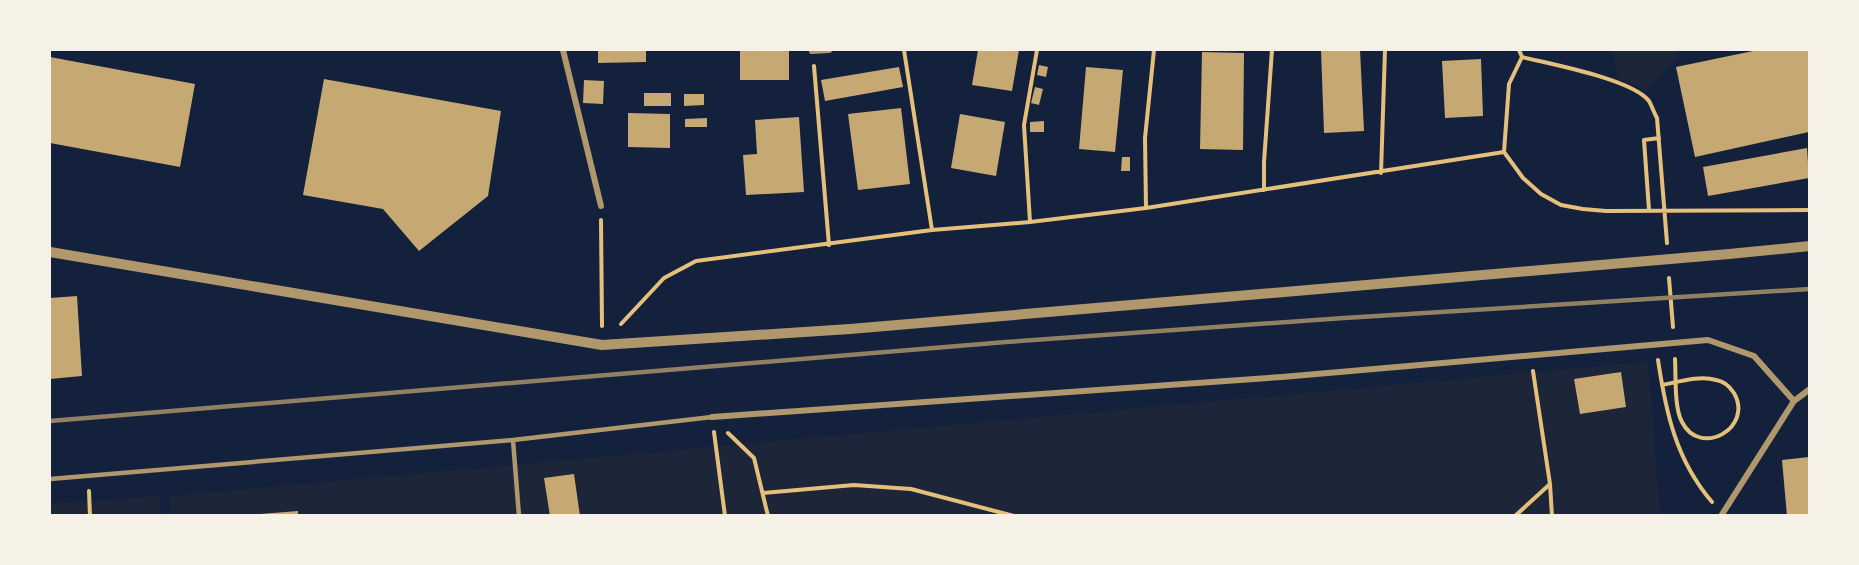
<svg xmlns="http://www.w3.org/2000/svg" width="1859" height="565" viewBox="0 0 1859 565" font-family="'Work Sans',sans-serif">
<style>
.green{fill:#1d2539}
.building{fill:#c6a872}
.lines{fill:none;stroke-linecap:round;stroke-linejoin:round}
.path{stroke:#e5c07b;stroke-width:4}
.service{stroke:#b1986c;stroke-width:4.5}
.minor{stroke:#b1986c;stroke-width:6}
.tertiary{stroke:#b1986c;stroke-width:10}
.rail{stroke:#918062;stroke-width:4.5}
</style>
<rect width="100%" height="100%" fill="#14213d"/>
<path class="green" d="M 1613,50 L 1678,50 L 1679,55 L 1646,90 L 1617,78 Z
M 1648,362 L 1660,515 L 172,516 L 170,496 Z
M 159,496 L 160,515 L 50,516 L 50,504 Z"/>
<path class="building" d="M 598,50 L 646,50 L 646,62 L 598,63 Z
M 740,50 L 789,50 L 789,80 L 740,80 Z
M 978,50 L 1019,50 L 1012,91 L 972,85 Z
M 1321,50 L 1360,50 L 1364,131 L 1324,133 Z
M 1758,50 L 1809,50 L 1809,132 L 1695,157 L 1676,67 Z
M 1202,52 L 1244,53 L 1243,150 L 1200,149 Z
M 50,57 L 195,84 L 180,167 L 50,143 Z
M 1481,59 L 1483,116 L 1445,118 L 1442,61 Z
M 1039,65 L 1048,67 L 1046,77 L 1037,75 Z
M 899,67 L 903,87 L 825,101 L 821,80 Z
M 1086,67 L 1123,70 L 1115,152 L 1079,149 Z
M 324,79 L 501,111 L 488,196 L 419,251 L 383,209 L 303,195 Z
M 584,80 L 604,81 L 603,104 L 583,103 Z
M 1035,87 L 1043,89 L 1039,105 L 1031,103 Z
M 644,93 L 671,93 L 671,106 L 644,106 Z
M 684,94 L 704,94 L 704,105 L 684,106 Z
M 901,108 L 910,184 L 858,190 L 848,114 Z
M 628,113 L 670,114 L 670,148 L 628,147 Z
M 960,114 L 1005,122 L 996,176 L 951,168 Z
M 799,117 L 804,192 L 746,195 L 743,155 L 757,154 L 755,120 Z
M 707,118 L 707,127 L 685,127 L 685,119 Z
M 1044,121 L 1044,132 L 1030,132 L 1030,122 Z
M 1807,148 L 1809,178 L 1708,196 L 1703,167 Z
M 1122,157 L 1130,157 L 1130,171 L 1121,171 Z
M 77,296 L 82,376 L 50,379 L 50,298 Z
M 1621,372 L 1626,407 L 1580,414 L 1574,379 Z
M 1809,457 L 1809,516 L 1787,516 L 1782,460 Z
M 574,474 L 580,516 L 550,516 L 544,478 Z
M 298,511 L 298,516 L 260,516 L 260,514 Z"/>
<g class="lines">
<path class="path" d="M 904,50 L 932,230
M 1519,50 L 1522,57 L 1509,84 L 1504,152 L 1523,178 L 1541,194 L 1561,205 L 1583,209 L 1606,211 L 1810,210
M 1522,57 C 1550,64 1632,79 1649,101 C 1652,106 1654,113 1657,118 L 1667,243
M 814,66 L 829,245
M 1381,173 L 1385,50
M 1264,190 L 1264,162 L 1272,50
M 1146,208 L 1145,138 L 1154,50
M 1649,210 L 1644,140 L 1659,138
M 601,220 L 602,326
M 1030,222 L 1024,125 L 1037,50
M 1669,278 L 1673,327
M 621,324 L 664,278 L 696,261 L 932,230 L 1030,222 L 1146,208 L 1504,152
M 1658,360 C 1666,413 1676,460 1712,502
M 1533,371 L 1550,484 L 1552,516
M 1662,385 C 1678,382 1700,375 1716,380 C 1724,381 1730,387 1734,393 C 1754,428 1700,458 1682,422 C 1674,408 1676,375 1675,359
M 714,432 L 725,516
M 728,433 L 754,458 L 768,516
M 89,491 L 90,516
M 763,493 L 854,485 L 911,489 L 1014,516
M 1515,516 L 1550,484"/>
<path class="service" d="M 513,440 L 519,516
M 50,479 L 513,440 L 712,417"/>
<path class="minor" d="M 563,50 L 601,206
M 812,51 L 829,50
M 712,417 L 1282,377 L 1708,340 L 1754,356 L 1794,401
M 1721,516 L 1794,401 L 1810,389"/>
<path class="tertiary" d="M 50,252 L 602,345 L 850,329 L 1729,254 L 1810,246"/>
<path class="rail" d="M 50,421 L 1006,342 L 1344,318 L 1810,289"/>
</g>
<rect width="1859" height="565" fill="none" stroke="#f6f1e7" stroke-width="102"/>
</svg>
